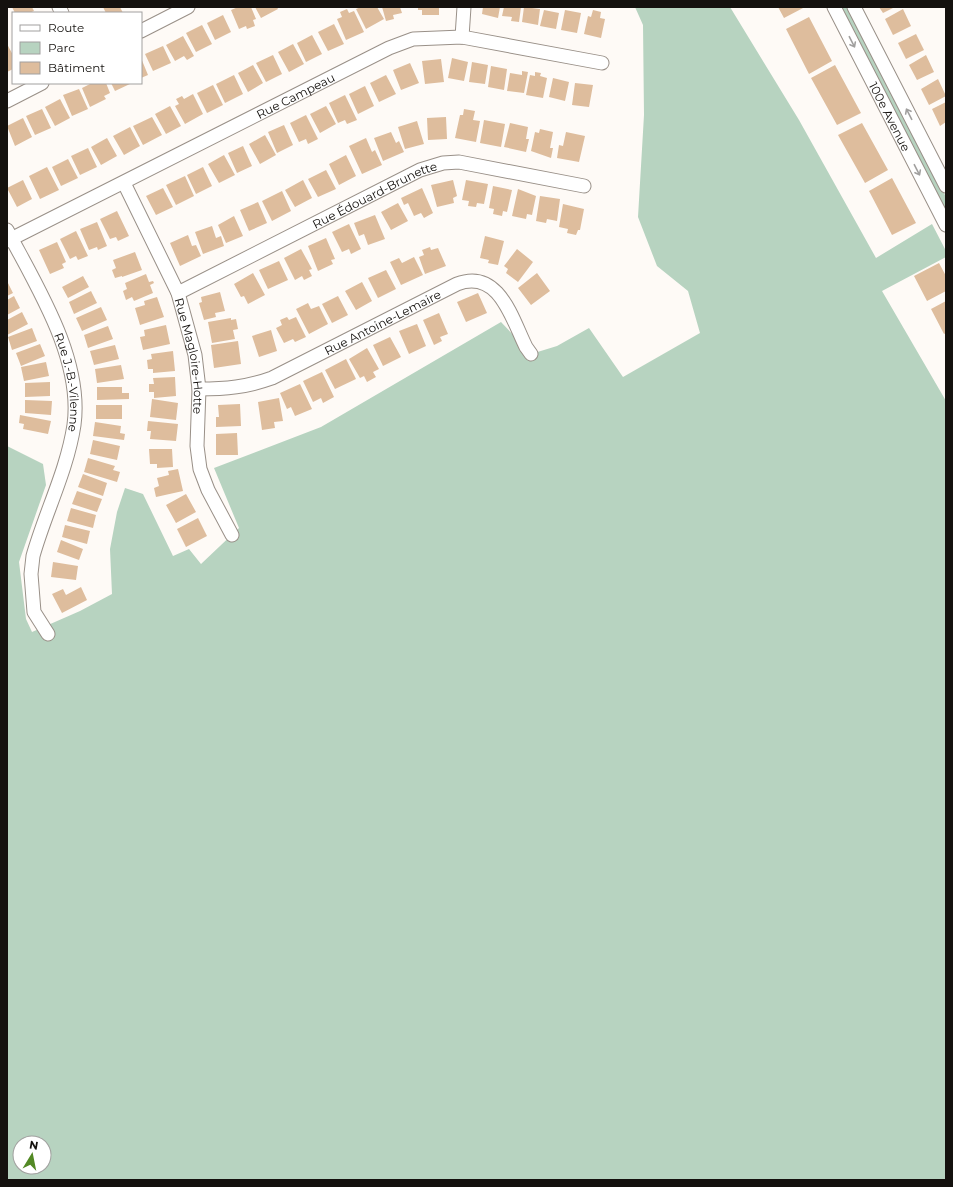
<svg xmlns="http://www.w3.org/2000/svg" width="953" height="1187" viewBox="0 0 953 1187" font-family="Montserrat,sans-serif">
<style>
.green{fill:#b7d3c0;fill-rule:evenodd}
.building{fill:#debd9d}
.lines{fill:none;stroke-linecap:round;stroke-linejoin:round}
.minor-casing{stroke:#999088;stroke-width:15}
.minor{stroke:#fff;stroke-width:13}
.oneway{stroke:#a1a09f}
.labels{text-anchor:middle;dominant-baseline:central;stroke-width:3;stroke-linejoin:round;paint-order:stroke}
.street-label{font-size:12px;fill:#14110e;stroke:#fff}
</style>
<rect width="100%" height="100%" fill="#fefaf6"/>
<path class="green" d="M 635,7 L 730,7 L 799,120 L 876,258 L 932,224 L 946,251 L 946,257 L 882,291 L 946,401 L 946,1180 L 7,1180 L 7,446 L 43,464 L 46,485 L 19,562 L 26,619 L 32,632 L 80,611 L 112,594 L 110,549 L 117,512 L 125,488 L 143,494 L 173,556 L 189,549 L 201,564 L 239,528 L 214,468 L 321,427 L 501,322 L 531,354 L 557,346 L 589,328 L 623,377 L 700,333 L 688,291 L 657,266 L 638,217 L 644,115 L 643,25 ZM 20,1143 L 44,1143 L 44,1167 L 20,1167 Z
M 840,7 L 848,7 L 946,197 L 946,211 Z"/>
<path class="building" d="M 12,7 L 32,7 L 34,11 L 29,13 L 15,13 Z
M 103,7 L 120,7 L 123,13 L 106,13 Z
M 238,7 L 251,7 L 256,19 L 253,20 L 255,26 L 247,29 L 246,26 L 239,29 L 231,10 Z
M 255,7 L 277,7 L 278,9 L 261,18 Z
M 361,7 L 377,7 L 384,19 L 366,29 L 356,9 Z
M 382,7 L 400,7 L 402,13 L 393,15 L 394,19 L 386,21 Z
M 418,7 L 439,7 L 439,15 L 422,15 L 422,10 L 418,10 Z
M 483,7 L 500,7 L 498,18 L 482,14 Z
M 504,7 L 521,7 L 519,22 L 511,21 L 512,17 L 502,16 Z
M 524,7 L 540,9 L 538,25 L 522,22 Z
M 778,7 L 805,7 L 784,18 Z
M 879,7 L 895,7 L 883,13 Z
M 347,9 L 349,13 L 354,11 L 364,32 L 346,40 L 337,19 L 342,17 L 340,12 Z
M 903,9 L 911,26 L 893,35 L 885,19 Z
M 544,10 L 559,13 L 556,29 L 540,26 Z
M 565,10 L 581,13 L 577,33 L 561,30 Z
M 593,10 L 601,12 L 600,18 L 605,19 L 601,38 L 584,34 L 588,16 L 591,17 Z
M 223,15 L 231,32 L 215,40 L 207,23 Z
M 809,17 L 832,61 L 809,74 L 786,29 Z
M 334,24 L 344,44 L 328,51 L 318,32 Z
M 202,25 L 212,44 L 196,52 L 186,33 Z
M 916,34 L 924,50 L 906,59 L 898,43 Z
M 312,35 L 322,54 L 306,62 L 297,43 Z
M 183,36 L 194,56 L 187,60 L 184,56 L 175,61 L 166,45 Z
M 7,44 L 13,55 L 13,69 L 7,72 Z
M 293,44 L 304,64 L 289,72 L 278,52 Z
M 163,46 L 171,63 L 153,71 L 145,54 Z
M 273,55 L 282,74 L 266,82 L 256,63 Z
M 926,55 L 934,72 L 917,80 L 909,65 Z
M 141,58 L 148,75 L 141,78 Z
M 452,58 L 468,62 L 464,81 L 448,78 Z
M 441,59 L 444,82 L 425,84 L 422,61 Z
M 472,62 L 488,65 L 485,84 L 469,82 Z
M 410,63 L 419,83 L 401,90 L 393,70 Z
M 253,65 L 263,83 L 248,92 L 238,73 Z
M 835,65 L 861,113 L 837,125 L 811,78 Z
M 491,66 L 507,69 L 504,90 L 488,87 Z
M 522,71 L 528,72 L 524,93 L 507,91 L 510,73 L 522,75 Z
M 535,72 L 541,73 L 540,76 L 547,78 L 543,98 L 526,95 L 530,75 L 535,76 Z
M 234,75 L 243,94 L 225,103 L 216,84 Z
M 386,75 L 396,94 L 379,102 L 370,83 Z
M 553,78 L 569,82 L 565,101 L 549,97 Z
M 938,79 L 946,96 L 929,105 L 921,89 Z
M 92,83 L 106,83 L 110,93 L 104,96 L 106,99 L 90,107 L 82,88 Z
M 111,83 L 132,83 L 115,91 Z
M 575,83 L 593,85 L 589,107 L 572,105 Z
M 213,85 L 223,105 L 207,113 L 197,93 Z
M 365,86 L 374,106 L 358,114 L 349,94 Z
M 79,89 L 88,109 L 72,116 L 63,95 Z
M 193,94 L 203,114 L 185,124 L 175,106 L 179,104 L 176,99 L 182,96 L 184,99 Z
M 345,95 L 357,120 L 347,124 L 345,120 L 338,123 L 329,103 Z
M 60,99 L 70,118 L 55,126 L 45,107 Z
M 946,102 L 946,122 L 940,126 L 932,109 Z
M 170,106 L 181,126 L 166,134 L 155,114 Z
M 326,106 L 336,124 L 320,133 L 310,114 Z
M 42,109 L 51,128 L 35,135 L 26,116 Z
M 464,109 L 475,111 L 473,120 L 480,121 L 476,142 L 455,138 L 460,115 L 463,115 Z
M 306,115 L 318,139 L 308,144 L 306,139 L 299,142 L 290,123 Z
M 152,117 L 162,135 L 143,145 L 133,126 Z
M 446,117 L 447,139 L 428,140 L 427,118 Z
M 23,118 L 32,137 L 15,146 L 7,126 Z
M 484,120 L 505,124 L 501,147 L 480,143 Z
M 417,121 L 424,144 L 405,149 L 398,127 Z
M 510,123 L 528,127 L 526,139 L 529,139 L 526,152 L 504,147 Z
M 862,123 L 888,170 L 865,183 L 838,135 Z
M 284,125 L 293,145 L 277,153 L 268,132 Z
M 130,127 L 140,146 L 124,155 L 113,136 Z
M 540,129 L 553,132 L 550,148 L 553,148 L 551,158 L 531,151 L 535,132 L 539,133 Z
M 391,132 L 396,143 L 399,141 L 404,152 L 383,161 L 374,138 Z
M 566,132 L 585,136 L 579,162 L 557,158 L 559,145 L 563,146 Z
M 265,135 L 276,155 L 260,164 L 249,144 Z
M 107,138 L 117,156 L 101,165 L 91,147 Z
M 366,138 L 372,152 L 375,150 L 382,165 L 362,174 L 349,146 Z
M 243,146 L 252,166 L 237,173 L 228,153 Z
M 88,148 L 97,167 L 80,175 L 71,156 Z
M 224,155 L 235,175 L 219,183 L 208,164 Z
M 346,155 L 356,176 L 339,185 L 329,164 Z
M 68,159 L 78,178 L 61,186 L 52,167 Z
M 47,167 L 59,190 L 40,199 L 29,176 Z
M 203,167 L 212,186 L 196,194 L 187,175 Z
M 326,170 L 336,189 L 318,197 L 308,179 Z
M 185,176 L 194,196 L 176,205 L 166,185 Z
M 892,178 L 916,223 L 892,235 L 869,191 Z
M 23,180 L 32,199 L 17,207 L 7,188 Z
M 303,180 L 312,198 L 295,207 L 285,190 Z
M 453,180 L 457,196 L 453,198 L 454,203 L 437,207 L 431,185 Z
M 466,180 L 488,184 L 484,204 L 477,203 L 476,207 L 468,206 L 469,201 L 462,200 Z
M 493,186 L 512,190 L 507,212 L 503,211 L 502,216 L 493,214 L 494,209 L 489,208 Z
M 163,188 L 173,207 L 156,215 L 146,196 Z
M 422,188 L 433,213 L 424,218 L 421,213 L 414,216 L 408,203 L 404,205 L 401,198 Z
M 518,189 L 536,196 L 532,215 L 527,214 L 526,219 L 512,216 Z
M 282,191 L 291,211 L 272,221 L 262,201 Z
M 540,196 L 560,199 L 557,221 L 547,219 L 546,223 L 536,221 Z
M 258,202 L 267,223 L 249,231 L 240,210 Z
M 398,203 L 408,221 L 391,230 L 381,212 Z
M 563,204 L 584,209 L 580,230 L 578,230 L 576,235 L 567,233 L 568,229 L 559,227 Z
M 117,211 L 129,236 L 118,241 L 116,237 L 110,239 L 100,219 Z
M 375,215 L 385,239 L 368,245 L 364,234 L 359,236 L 354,223 Z
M 234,216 L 243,236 L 226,243 L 218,225 Z
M 97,222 L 107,246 L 98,250 L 97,247 L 89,250 L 80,229 Z
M 349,224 L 361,249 L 351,254 L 349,249 L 342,252 L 332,232 Z
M 212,226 L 216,238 L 221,236 L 224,246 L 203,254 L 195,232 Z
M 76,231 L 88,256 L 78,260 L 76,256 L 70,259 L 60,239 Z
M 188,235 L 192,246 L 196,245 L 201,256 L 180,266 L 170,243 Z
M 485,236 L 504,241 L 498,265 L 488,263 L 489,260 L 480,258 Z
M 326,238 L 335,259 L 331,260 L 333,264 L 318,271 L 308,246 Z
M 57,242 L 66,262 L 62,264 L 64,268 L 50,274 L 39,250 Z
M 430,247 L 431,250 L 438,248 L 446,266 L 425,274 L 419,257 L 424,255 L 422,250 Z
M 301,249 L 312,269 L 309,270 L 312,276 L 304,280 L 302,276 L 295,280 L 284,258 Z
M 517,249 L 533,262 L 518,282 L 506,273 L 508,269 L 504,266 Z
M 135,252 L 142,270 L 122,277 L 122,276 L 115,278 L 112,270 L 116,268 L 113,260 Z
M 414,257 L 423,275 L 401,285 L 390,262 L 399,258 L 402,263 Z
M 279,261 L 288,280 L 268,289 L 259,270 Z
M 939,263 L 946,276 L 946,291 L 927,301 L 914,276 Z
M 386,270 L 396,289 L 378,298 L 368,278 Z
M 253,273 L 265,295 L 248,304 L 244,296 L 241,297 L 234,284 Z
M 537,273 L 550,291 L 531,305 L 518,288 Z
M 146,274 L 149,282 L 153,281 L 154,283 L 150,285 L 153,293 L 134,301 L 132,297 L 126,300 L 123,291 L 127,289 L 125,283 Z
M 83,276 L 89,287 L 68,298 L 62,287 Z
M 7,281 L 13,293 L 7,296 Z
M 362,282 L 372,301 L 356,310 L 345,291 Z
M 91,291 L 97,303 L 74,314 L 69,302 Z
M 220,292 L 225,311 L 215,313 L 216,317 L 204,320 L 199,303 L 202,302 L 201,297 Z
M 478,293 L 487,313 L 466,322 L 457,302 Z
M 14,296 L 20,308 L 7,315 L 7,300 Z
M 338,296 L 348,315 L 332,323 L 322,304 Z
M 157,297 L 164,317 L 140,325 L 135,308 L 145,305 L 144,301 Z
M 946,301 L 946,333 L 944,334 L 931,309 Z
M 308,303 L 311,309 L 319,306 L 328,324 L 309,334 L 296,309 Z
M 101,307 L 107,320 L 82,331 L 76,318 Z
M 22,312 L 28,324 L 7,335 L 7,320 Z
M 439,313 L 448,334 L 440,337 L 442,341 L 434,345 L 423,320 Z
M 287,317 L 289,320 L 296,317 L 306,337 L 295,342 L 293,339 L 284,343 L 276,328 L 282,325 L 280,320 Z
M 231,318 L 231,320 L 236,319 L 238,329 L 233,330 L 235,339 L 212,343 L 208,322 Z
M 417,324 L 426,346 L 409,354 L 399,331 Z
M 166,325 L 170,344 L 143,350 L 140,337 L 145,336 L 144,330 Z
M 108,326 L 113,339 L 88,348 L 84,335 Z
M 32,328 L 37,341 L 12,350 L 8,337 Z
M 271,330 L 277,351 L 259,357 L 252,336 Z
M 390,337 L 401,357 L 383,366 L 373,345 Z
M 238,341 L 241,364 L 214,368 L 211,345 Z
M 40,344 L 45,356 L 21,366 L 16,353 Z
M 115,345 L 119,359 L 94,365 L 90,351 Z
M 367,348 L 379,369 L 373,372 L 376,377 L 367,382 L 364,376 L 360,378 L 349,359 Z
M 173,351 L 175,371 L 153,373 L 153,369 L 148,369 L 147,360 L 152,359 L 151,354 Z
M 346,359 L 356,379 L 335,389 L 325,370 Z
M 46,362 L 49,376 L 24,381 L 21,367 Z
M 121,365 L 124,379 L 97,383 L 95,369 Z
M 322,372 L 334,397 L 323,403 L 321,398 L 313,402 L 303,381 Z
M 175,377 L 176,396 L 154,398 L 154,392 L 149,392 L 149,384 L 154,384 L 153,378 Z
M 50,382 L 50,396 L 25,397 L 25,383 Z
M 300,384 L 312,409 L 295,416 L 291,407 L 287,409 L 280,393 Z
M 97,387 L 122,387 L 122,393 L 129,393 L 129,399 L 97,400 Z
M 279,398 L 283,421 L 274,422 L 275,428 L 262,430 L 258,402 Z
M 152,399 L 178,403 L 176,420 L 150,417 Z
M 25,400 L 52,401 L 51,415 L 25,413 Z
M 240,404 L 241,426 L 216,427 L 216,417 L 219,417 L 218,405 Z
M 96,405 L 122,405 L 122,419 L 96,419 Z
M 20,415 L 51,421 L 48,434 L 23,429 L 24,424 L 19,423 Z
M 148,421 L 178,424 L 176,441 L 150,439 L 151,431 L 147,431 Z
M 95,422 L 121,426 L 120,433 L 125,434 L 124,440 L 93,436 Z
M 237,433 L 238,455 L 216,455 L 216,434 Z
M 93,440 L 120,446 L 117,460 L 90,454 Z
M 149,449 L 172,449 L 173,467 L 157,468 L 157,464 L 150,464 Z
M 88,458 L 115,466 L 113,470 L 120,472 L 117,482 L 84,472 Z
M 178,469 L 183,491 L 156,497 L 154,488 L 159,486 L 157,478 L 169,475 L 168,471 Z
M 83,474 L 107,483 L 103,496 L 78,487 Z
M 77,491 L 102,499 L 97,512 L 72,504 Z
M 186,494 L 196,512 L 176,523 L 166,505 Z
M 71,508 L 96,515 L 93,528 L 67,521 Z
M 198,518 L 207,536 L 186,547 L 177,529 Z
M 65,525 L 90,531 L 87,544 L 62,537 Z
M 61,540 L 83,549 L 79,560 L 57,552 Z
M 53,562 L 78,566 L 76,580 L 51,577 Z
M 81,587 L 87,600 L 62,613 L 52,594 L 63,589 L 66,595 Z"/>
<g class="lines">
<g class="minor-casing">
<g id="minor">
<path d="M 59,7 L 62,13"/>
<path id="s1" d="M 834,7 L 946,225"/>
<path d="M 854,7 L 946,186"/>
<path d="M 141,31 L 188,7"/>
<path d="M 462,37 L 464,7"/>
<path d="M 7,101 L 42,83"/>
<path id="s2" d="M 124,183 L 178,293 L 195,355 L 199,389 L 197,446 L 200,469 L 208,490 L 232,535"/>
<path id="s3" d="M 7,230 C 37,287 83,359 74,425 C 67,471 45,513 33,556 L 31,574 L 34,612 L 48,634"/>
<path id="s4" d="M 7,241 L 389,48 L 413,39 L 462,37 L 602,63"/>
<path id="s5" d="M 178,293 L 420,170 L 443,163 L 459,162 L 584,186"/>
<path id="s6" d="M 199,389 C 226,389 247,387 272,378 L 457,284 C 499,268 512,319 526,347 L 531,354"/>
</g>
</g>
<use href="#minor" class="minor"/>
</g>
<defs><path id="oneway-shaft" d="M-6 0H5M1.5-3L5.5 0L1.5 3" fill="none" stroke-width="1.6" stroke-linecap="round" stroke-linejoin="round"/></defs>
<g class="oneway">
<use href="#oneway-shaft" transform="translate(852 42) rotate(63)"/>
<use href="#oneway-shaft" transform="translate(909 114) rotate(-117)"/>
<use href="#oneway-shaft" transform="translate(917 170) rotate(63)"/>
</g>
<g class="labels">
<g class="street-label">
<text stroke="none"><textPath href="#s4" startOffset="323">Rue Campeau</textPath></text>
<text stroke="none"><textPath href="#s1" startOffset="123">100e Avenue</textPath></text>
<text stroke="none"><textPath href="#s5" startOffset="220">Rue Édouard-Brunette</textPath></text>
<text stroke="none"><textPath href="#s6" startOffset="198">Rue Antoine-Lemaire</textPath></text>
<text stroke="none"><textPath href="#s2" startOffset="187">Rue Magloire-Hotte</textPath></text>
<text stroke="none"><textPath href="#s3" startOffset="166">Rue J.-B.-Vilenne</textPath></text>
</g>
</g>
<rect width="953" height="1187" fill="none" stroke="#14110e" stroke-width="16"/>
<rect x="12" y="12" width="130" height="72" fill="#ffffff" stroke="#a1a09f"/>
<rect x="20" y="25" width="20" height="6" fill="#ffffff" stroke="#a1a09f"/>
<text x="48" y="32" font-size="12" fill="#14110e">Route</text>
<rect x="20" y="42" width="20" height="12" fill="#b7d3c0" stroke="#a1a09f"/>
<text x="48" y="52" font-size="12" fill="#14110e">Parc</text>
<rect x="20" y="62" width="20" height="12" fill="#debd9d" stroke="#a1a09f"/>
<text x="48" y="72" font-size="12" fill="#14110e">Bâtiment</text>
<g transform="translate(32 1155) rotate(10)"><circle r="19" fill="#ffffff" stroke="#a1a09f"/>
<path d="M0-3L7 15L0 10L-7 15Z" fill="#528924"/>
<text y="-6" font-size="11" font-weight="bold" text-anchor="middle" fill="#14110e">N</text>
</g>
</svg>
